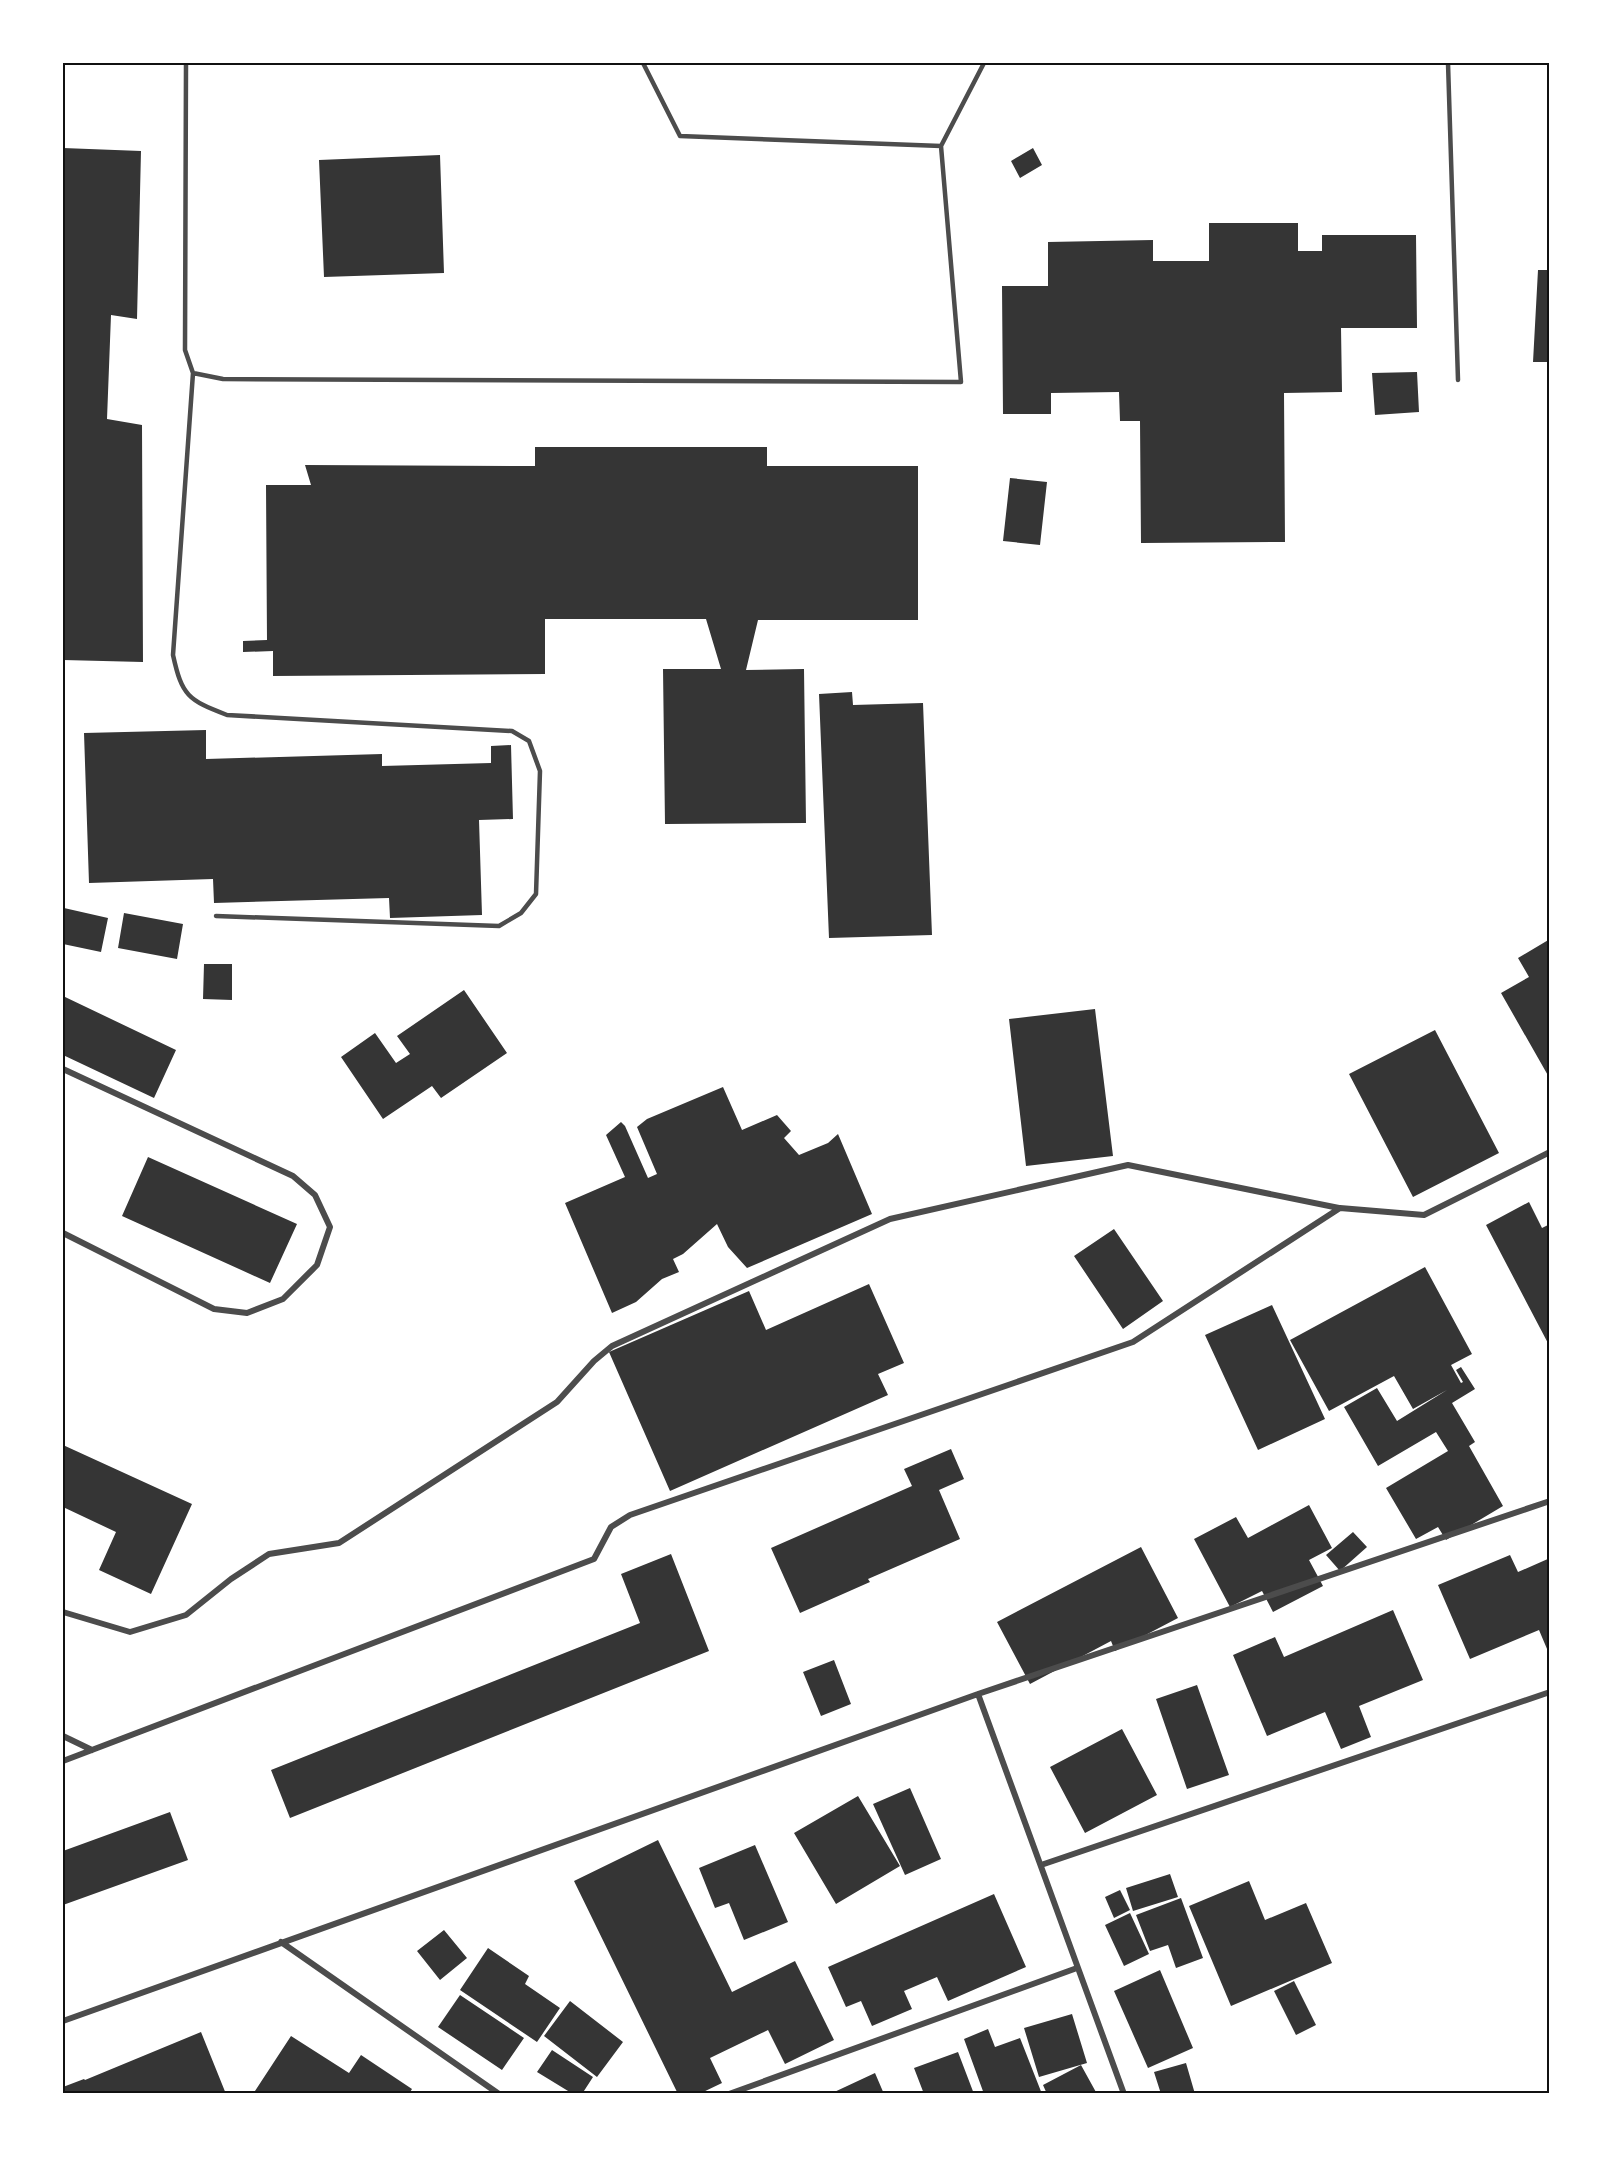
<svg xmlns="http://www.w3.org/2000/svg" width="1613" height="2157" viewBox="0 0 1613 2157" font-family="Mulish,sans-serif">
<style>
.building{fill:#353535}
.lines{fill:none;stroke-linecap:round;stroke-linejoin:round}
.service{stroke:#4c4c4c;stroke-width:4.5}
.minor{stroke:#4c4c4c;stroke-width:6}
.neatline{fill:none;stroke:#111;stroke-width:2}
</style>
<rect width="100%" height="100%" fill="#fff"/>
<path class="building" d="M 63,148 L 141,151 L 137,319 L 111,315 L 107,419 L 142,425 L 143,662 L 63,660 Z
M 1033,148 L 1042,165 L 1020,178 L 1011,161 Z
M 440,155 L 444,273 L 324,277 L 319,160 Z
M 1209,223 L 1298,223 L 1298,251 L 1322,251 L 1322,235 L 1416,235 L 1417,328 L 1341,328 L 1342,392 L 1284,393 L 1285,542 L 1141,543 L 1140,421 L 1120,421 L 1119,392 L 1051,393 L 1051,414 L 1003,414 L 1002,286 L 1048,286 L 1048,242 L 1153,240 L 1153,261 L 1209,261 Z
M 1538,270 L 1550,270 L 1550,362 L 1533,362 Z
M 1417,372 L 1419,412 L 1375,415 L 1372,373 Z
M 535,447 L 767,447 L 767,466 L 918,466 L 918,620 L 758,620 L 746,670 L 804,669 L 806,823 L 665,824 L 663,669 L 721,669 L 706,619 L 545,619 L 545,674 L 273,676 L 273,651 L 243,652 L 243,641 L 267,640 L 266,485 L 311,485 L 305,465 L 535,466 Z
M 1010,478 L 1047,482 L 1040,545 L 1003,541 Z
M 852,692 L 853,705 L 923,703 L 932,935 L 829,938 L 819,694 Z
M 206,730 L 206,759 L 382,754 L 382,766 L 491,763 L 491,746 L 511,745 L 513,819 L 479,820 L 482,915 L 390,918 L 389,898 L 214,903 L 213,879 L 89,883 L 84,733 Z
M 64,908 L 108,918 L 101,952 L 63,944 Z
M 124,913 L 183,924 L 177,959 L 118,948 Z
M 1550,939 L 1550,1079 L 1501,993 L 1529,977 L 1518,958 Z
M 204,964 L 232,964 L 232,1000 L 203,999 Z
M 464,990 L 507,1053 L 441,1098 L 432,1086 L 383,1119 L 341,1057 L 375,1033 L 396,1063 L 410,1054 L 397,1036 Z
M 63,996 L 176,1050 L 154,1098 L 63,1055 Z
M 1095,1009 L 1113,1156 L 1026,1166 L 1009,1019 Z
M 1435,1030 L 1499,1153 L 1413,1197 L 1349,1074 Z
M 723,1087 L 742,1130 L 777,1115 L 791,1131 L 784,1138 L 799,1155 L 828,1143 L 838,1134 L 872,1214 L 747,1268 L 728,1247 L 717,1224 L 683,1254 L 673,1259 L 679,1272 L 662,1279 L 636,1302 L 612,1313 L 565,1203 L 625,1177 L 606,1135 L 621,1122 L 625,1126 L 648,1178 L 657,1174 L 637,1127 L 647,1119 Z
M 148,1157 L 297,1224 L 270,1283 L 122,1216 Z
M 1529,1202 L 1542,1228 L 1550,1224 L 1550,1347 L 1486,1225 Z
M 1114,1229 L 1163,1301 L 1123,1329 L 1074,1256 Z
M 1425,1267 L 1472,1354 L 1451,1365 L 1461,1383 L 1463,1382 L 1456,1370 L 1461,1367 L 1475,1389 L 1452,1403 L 1475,1442 L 1469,1446 L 1503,1506 L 1446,1540 L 1438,1527 L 1416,1539 L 1386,1488 L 1448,1451 L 1436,1432 L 1378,1466 L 1344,1407 L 1377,1388 L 1397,1421 L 1447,1390 L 1413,1409 L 1394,1376 L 1329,1411 L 1290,1340 Z
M 869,1284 L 904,1363 L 878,1374 L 888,1395 L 670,1491 L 609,1352 L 749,1291 L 766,1330 Z
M 1272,1305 L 1325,1419 L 1258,1450 L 1205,1335 Z
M 63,1445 L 192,1504 L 151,1594 L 99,1570 L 116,1532 L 63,1507 Z
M 951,1449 L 964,1479 L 939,1490 L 960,1539 L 868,1579 L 870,1582 L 800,1613 L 771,1548 L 912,1486 L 904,1469 Z
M 1309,1505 L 1332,1548 L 1309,1560 L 1323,1586 L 1273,1612 L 1262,1591 L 1230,1607 L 1194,1539 L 1236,1517 L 1248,1538 Z
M 1353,1532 L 1367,1547 L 1340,1571 L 1326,1555 Z
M 1141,1547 L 1178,1618 L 1115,1651 L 1111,1641 L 1030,1684 L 997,1622 Z
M 671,1554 L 709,1651 L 290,1818 L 271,1770 L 640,1623 L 621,1574 Z
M 1510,1555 L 1518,1572 L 1550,1558 L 1550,1656 L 1539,1630 L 1470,1659 L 1438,1585 Z
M 1393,1610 L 1423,1680 L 1359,1706 L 1371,1737 L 1341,1749 L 1325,1712 L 1267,1736 L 1233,1655 L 1275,1637 L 1284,1657 Z
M 834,1660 L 851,1704 L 821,1716 L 803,1672 Z
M 1197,1685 L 1229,1775 L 1187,1789 L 1156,1699 Z
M 1122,1729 L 1157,1795 L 1085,1833 L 1050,1767 Z
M 910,1788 L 941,1859 L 905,1875 L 873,1804 Z
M 858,1796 L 900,1866 L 836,1904 L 794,1833 Z
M 170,1812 L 188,1860 L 63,1905 L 63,1851 Z
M 658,1840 L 732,1992 L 795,1961 L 834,2040 L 785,2064 L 768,2030 L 710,2058 L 722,2083 L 699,2094 L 678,2094 L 574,1881 Z
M 755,1845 L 788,1922 L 744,1940 L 729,1903 L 715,1908 L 699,1868 Z
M 1170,1874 L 1178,1897 L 1133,1911 L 1126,1888 Z
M 1249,1881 L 1265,1920 L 1306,1903 L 1332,1963 L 1231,2006 L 1189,1906 Z
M 1120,1890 L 1130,1910 L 1114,1918 L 1105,1897 Z
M 994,1894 L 1026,1967 L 948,2001 L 937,1977 L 904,1991 L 912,2009 L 872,2026 L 861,2001 L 846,2007 L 828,1967 Z
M 1181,1898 L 1203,1958 L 1176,1968 L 1168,1945 L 1150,1951 L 1136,1915 Z
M 1130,1913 L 1149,1954 L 1124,1966 L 1105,1925 Z
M 444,1930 L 467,1958 L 440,1980 L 417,1951 Z
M 488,1948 L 529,1976 L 525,1984 L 560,2008 L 537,2042 L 460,1990 Z
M 1160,1970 L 1193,2048 L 1148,2068 L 1114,1991 Z
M 1294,1981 L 1316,2025 L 1296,2035 L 1274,1991 Z
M 460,1995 L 524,2038 L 502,2070 L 438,2027 Z
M 570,2001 L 623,2042 L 597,2077 L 544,2036 Z
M 1072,2014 L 1087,2063 L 1039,2077 L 1024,2028 Z
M 988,2029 L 995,2047 L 1020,2038 L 1042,2094 L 984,2094 L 964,2039 Z
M 201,2032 L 226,2094 L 63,2094 L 63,2087 L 84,2079 L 85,2080 Z
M 291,2036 L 349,2073 L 361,2055 L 412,2089 L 409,2094 L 253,2094 Z
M 552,2050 L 593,2077 L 582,2094 L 573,2094 L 537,2072 Z
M 958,2052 L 974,2094 L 924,2094 L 914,2068 Z
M 1186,2063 L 1195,2094 L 1161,2094 L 1154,2072 Z
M 1081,2065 L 1097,2094 L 1047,2094 L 1043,2085 Z
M 875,2073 L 884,2094 L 830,2094 Z"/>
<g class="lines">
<path class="service" d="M 186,63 L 185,350 L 193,373 L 223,379 L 961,382 L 941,146
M 643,63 L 680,136 L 941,146 L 984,63
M 1448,63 L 1458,380
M 193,373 L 173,655 C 182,696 188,700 227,715 L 512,731 L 529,741 L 540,771 L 536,894 L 521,913 L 499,926 L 216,916"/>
<path class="minor" d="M 63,1069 L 293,1176 L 315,1195 L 330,1227 L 317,1265 L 283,1299 L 247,1313 L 214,1309 L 63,1233
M 63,1612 L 130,1632 L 186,1615 L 231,1579 L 269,1554 L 339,1543 L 557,1402 L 594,1361 L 612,1346 L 890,1219 L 1128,1165 L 1339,1208
M 978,1694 L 1124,2094
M 63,1736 L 92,1750
M 63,1761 L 594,1559 L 611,1527 L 630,1515 L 1133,1342 L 1340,1208 L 1424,1215 L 1550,1152
M 1041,1865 L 1550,1692
M 281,1942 L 499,2094
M 63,2021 L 978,1694 L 1550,1501
M 729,2094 L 1077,1968"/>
</g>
<rect width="1613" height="2157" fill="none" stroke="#ffffff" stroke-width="129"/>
<rect x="64" y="64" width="1484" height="2028" class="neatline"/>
</svg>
